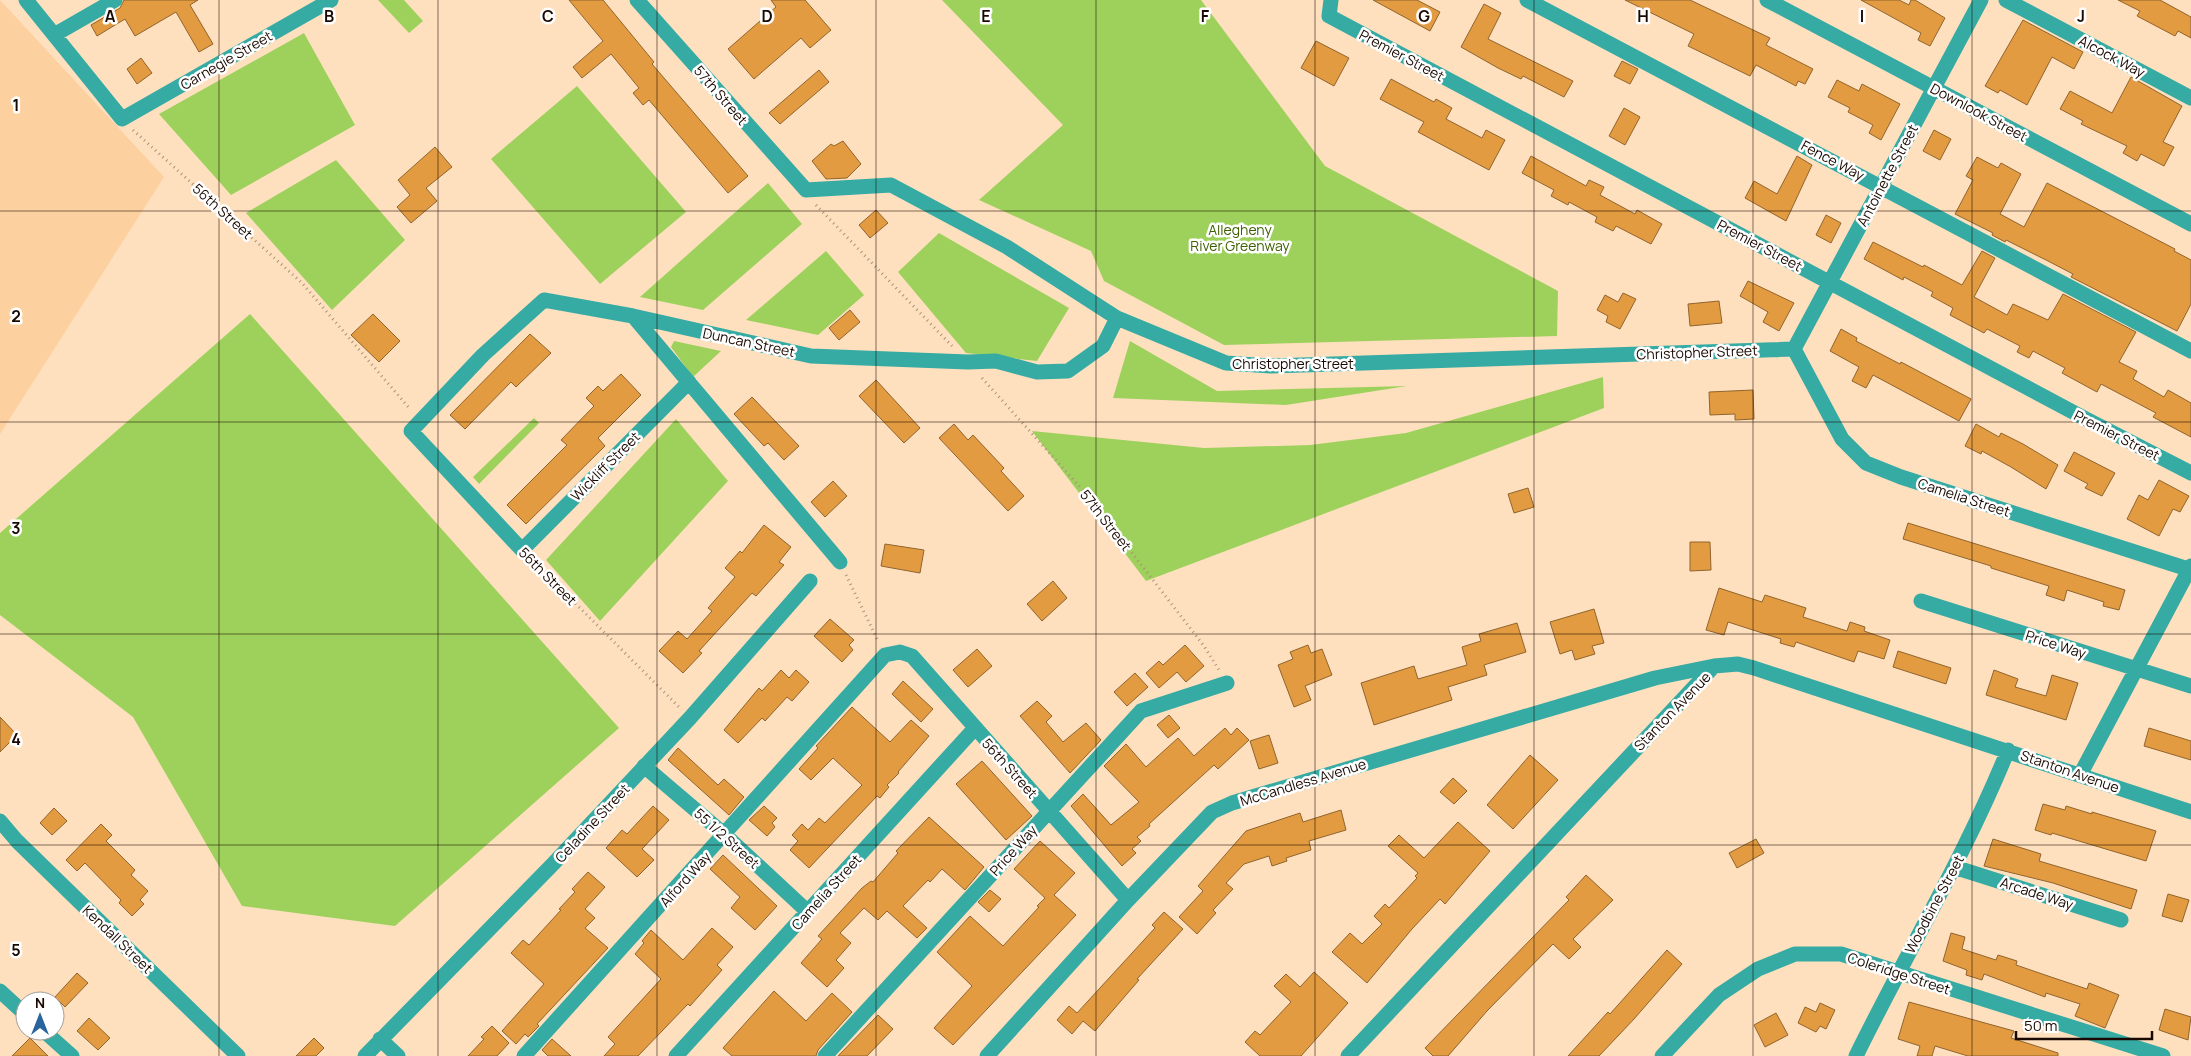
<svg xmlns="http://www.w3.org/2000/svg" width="2191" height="1056" viewBox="0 0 2191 1056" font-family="Manrope,sans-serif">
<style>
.built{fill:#fdd09f}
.green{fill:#9dd15c}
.building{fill:#e29b40;stroke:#91642e}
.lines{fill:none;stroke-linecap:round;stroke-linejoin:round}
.path{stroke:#aa9179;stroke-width:3;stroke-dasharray:1 4;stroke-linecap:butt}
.minor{stroke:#35aba4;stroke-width:15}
.grid{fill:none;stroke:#1a0900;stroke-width:1;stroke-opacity:0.55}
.labels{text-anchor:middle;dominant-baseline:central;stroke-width:5;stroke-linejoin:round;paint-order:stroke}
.street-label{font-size:14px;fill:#1a0900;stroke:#fff}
.park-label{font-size:14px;fill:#3f6101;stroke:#fff}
.grid-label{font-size:16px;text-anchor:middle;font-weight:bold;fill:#1a0900;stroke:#fff;stroke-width:5;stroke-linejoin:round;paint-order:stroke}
</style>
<rect width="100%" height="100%" fill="#fee0bf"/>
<path class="built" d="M 0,0 L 164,177 L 0,434 Z"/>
<path class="green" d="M 378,0 L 404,0 L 423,21 L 409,33 Z
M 942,0 L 1201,0 L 1325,166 L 1558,291 L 1557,336 L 1224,345 L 1104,281 L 1091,251 L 979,200 L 1063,125 Z
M 304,33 L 355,125 L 231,195 L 159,114 Z
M 577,86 L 686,212 L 600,284 L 491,159 Z
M 336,160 L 405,240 L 332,310 L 246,213 Z
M 768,183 L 802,224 L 703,310 L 640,297 Z
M 939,233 L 1069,308 L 1037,361 L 966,353 L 898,272 Z
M 826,251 L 864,295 L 818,335 L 746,320 Z
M 250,314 L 619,728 L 395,926 L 242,906 L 133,717 L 0,615 L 0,533 Z
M 674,341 L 721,351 L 693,377 L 671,347 Z
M 1130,341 L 1217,391 L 1407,386 L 1286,405 L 1113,398 Z
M 1603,377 L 1604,408 L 1146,581 L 1032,431 L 1204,448 L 1310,445 L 1406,433 Z
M 534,418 L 539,423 L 479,484 L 473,477 Z
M 676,419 L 728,481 L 600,621 L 546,560 Z"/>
<path class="building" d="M 124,0 L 198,0 L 190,5 L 213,44 L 199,52 L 176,12 L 135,36 L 125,19 L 97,36 L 91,25 L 120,8 Z
M 569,0 L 603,0 L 654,62 L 652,64 L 748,176 L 728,193 L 649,100 L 643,105 L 633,93 L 639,88 L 611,54 L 582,78 L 573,67 L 603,41 Z
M 771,0 L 805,0 L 831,30 L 810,48 L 801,38 L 754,79 L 728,49 L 776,7 Z
M 1373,0 L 1417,0 L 1440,12 L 1430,31 Z
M 1625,0 L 1690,0 L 1770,38 L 1766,45 L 1813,69 L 1805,84 L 1798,81 L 1796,86 L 1756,65 L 1750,76 L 1688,46 L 1694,34 Z
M 1861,0 L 1899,0 L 1909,5 L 1911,0 L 1915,0 L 1945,18 L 1930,46 L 1918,40 L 1921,33 Z
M 2118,0 L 2160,0 L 2191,17 L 2191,38 L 2178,31 L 2175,36 L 2137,16 L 2140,11 Z
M 1484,4 L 1501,13 L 1488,39 L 1573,81 L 1564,97 L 1523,76 L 1521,79 L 1498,68 L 1461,47 Z
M 2023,20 L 2083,52 L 2074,69 L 2052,57 L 2027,105 L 2000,90 L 1998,93 L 1985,86 Z
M 1316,41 L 1349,58 L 1334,86 L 1301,68 Z
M 141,58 L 152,73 L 137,84 L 127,69 Z
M 1622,61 L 1638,69 L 1630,84 L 1614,76 Z
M 819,70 L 829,82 L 780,124 L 769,113 Z
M 2131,77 L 2182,106 L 2163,142 L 2174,147 L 2164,166 L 2141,154 L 2137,161 L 2123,153 L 2127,146 L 2081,124 L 2083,121 L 2060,109 L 2070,91 L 2112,113 Z
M 1391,79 L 1434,102 L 1436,99 L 1452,108 L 1446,119 L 1482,138 L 1486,130 L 1505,140 L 1489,170 L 1418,132 L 1424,122 L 1380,99 Z
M 1837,80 L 1859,91 L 1862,84 L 1900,104 L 1881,140 L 1869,133 L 1873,125 L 1848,112 L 1850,108 L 1828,97 Z
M 1624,108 L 1640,117 L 1625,145 L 1609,136 Z
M 1934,130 L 1951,139 L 1940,160 L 1923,151 Z
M 843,141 L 861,164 L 847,178 L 826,179 L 812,161 L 831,144 L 834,146 Z
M 435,147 L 452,167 L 426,188 L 437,201 L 411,223 L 397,207 L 410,195 L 398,180 Z
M 1531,156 L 1586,186 L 1589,180 L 1604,187 L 1600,195 L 1635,214 L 1637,210 L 1662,224 L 1651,244 L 1616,226 L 1613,231 L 1595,222 L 1597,217 L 1569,202 L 1568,205 L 1551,196 L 1554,190 L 1522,173 Z
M 1797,156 L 1812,165 L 1786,221 L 1745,198 L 1754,181 L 1777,194 Z
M 1977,157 L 1998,168 L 2001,163 L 2021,174 L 2000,214 L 2024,227 L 2047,183 L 2175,249 L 2174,251 L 2191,260 L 2191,304 L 2177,331 L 2071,277 L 2073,274 L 2048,261 L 2006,240 L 2005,242 L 1992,235 L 1993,233 L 1955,214 L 1973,180 L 1966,176 Z
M 876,210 L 888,223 L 870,238 L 859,225 Z
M 1826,215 L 1841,223 L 1831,243 L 1816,235 Z
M 1873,242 L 1923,267 L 1924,265 L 1962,285 L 1982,251 L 1995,258 L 1974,297 L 2007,315 L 2013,304 L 2048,320 L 2063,294 L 2136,332 L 2119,362 L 2137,371 L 2133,379 L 2164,397 L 2168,390 L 2191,403 L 2191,437 L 2153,417 L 2156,413 L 2101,384 L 2097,392 L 2062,373 L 2065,368 L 2033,351 L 2029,358 L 2017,352 L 2020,346 L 1987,329 L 1984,333 L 1950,315 L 1953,308 L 1931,296 L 1933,292 L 1904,277 L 1903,280 L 1864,259 Z
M 1748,281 L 1794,303 L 1779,331 L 1763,322 L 1768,312 L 1740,296 Z
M 1623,293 L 1636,299 L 1620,329 L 1606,322 L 1608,316 L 1597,310 L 1605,295 L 1618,302 Z
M 1719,301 L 1722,323 L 1690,326 L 1688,304 Z
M 850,310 L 860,322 L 839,340 L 829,328 Z
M 373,314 L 400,341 L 379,362 L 351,335 Z
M 1841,329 L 1857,338 L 1856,341 L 1900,364 L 1901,362 L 1971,399 L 1959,421 L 1873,375 L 1866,388 L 1852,381 L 1859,367 L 1830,351 Z
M 530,334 L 551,353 L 516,387 L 511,382 L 465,429 L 450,415 Z
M 621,374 L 641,395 L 598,438 L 605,446 L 526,524 L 507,505 L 567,445 L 561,440 L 594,406 L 586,398 L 598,386 L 603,391 Z
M 876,380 L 920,428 L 904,443 L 859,396 Z
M 1753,390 L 1754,419 L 1735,420 L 1735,414 L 1710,415 L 1709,392 Z
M 752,397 L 799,446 L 784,460 L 768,443 L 764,446 L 734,414 Z
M 954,424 L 968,440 L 973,435 L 1004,468 L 1001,471 L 1024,496 L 1008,511 L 939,438 Z
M 1976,424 L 1999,437 L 2001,433 L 2023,444 L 2058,465 L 2046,489 L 2011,467 L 1982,451 L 1981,454 L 1965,446 Z
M 2074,452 L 2115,473 L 2102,496 L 2085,488 L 2088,484 L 2064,471 Z
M 2159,480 L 2189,496 L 2180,512 L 2173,509 L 2159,536 L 2127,519 L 2139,495 L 2148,500 Z
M 833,481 L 847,496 L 825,517 L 811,502 Z
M 1528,488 L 1534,507 L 1514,513 L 1508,494 Z
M 1908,523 L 2125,590 L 2119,610 L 2103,606 L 2104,602 L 2067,590 L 2064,601 L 2046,595 L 2049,586 L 1991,568 L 1991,566 L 1903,539 Z
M 764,525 L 791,547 L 779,562 L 784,565 L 756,596 L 752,593 L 699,651 L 702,653 L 683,673 L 659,651 L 678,631 L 687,639 L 712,611 L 708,608 L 735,577 L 725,568 L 740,551 L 742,553 Z
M 1690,542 L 1710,542 L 1711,570 L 1690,571 Z
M 885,544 L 924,550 L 920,573 L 881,566 Z
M 1053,581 L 1067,598 L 1042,621 L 1027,604 Z
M 1719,588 L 1762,602 L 1765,595 L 1806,608 L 1803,617 L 1847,631 L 1850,622 L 1865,627 L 1864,631 L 1890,640 L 1884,659 L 1858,651 L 1854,662 L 1796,642 L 1794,647 L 1780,643 L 1781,639 L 1728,622 L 1724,635 L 1706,630 Z
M 1594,609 L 1604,643 L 1592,646 L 1595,654 L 1575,660 L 1572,650 L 1560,654 L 1550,622 Z
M 830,619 L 854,640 L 849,645 L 853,650 L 842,662 L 814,636 Z
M 1517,623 L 1526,652 L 1484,665 L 1487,675 L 1448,687 L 1452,700 L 1374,725 L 1361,683 L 1414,666 L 1418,679 L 1467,665 L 1462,647 L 1481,641 L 1479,634 Z
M 1185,645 L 1204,666 L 1186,682 L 1177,672 L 1159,688 L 1146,673 L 1159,661 L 1163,665 Z
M 1308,645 L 1311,653 L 1322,649 L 1332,675 L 1305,686 L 1311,700 L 1294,707 L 1278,665 L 1293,659 L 1290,652 Z
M 977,649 L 992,666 L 968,687 L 953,670 Z
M 1898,651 L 1951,668 L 1946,684 L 1893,667 Z
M 781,670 L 789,678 L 796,670 L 809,682 L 792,701 L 787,697 L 765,721 L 762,718 L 738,743 L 724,730 L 759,688 L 762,691 Z
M 1994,670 L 2018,679 L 2015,687 L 2046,696 L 2052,675 L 2078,683 L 2066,720 L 1986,695 Z
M 1135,673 L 1148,687 L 1127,706 L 1114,692 Z
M 903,681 L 933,709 L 921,722 L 892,694 Z
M 1037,701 L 1052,716 L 1046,722 L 1063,742 L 1086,723 L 1101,740 L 1070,773 L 1020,716 Z
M 852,707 L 890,742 L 911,720 L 929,736 L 898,772 L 899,773 L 887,785 L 889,787 L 880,798 L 877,796 L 809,868 L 790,850 L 798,841 L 792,835 L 802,824 L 808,830 L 819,818 L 825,823 L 862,785 L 833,758 L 811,780 L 799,769 L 818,748 L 816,746 Z
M 1169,715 L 1180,728 L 1168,738 L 1157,725 Z
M 0,717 L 17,735 L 0,752 Z
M 1225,728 L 1231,735 L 1237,728 L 1249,740 L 1218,769 L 1214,765 L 1149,824 L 1150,826 L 1137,837 L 1141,841 L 1132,849 L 1136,853 L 1122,866 L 1071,806 L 1083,794 L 1111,825 L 1139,802 L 1104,766 L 1126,744 L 1146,767 L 1178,738 L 1194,756 Z
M 2149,728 L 2191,741 L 2191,760 L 2144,746 Z
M 1269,735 L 1278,763 L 1259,769 L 1250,741 Z
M 678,748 L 718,785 L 724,779 L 744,797 L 729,815 L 668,760 Z
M 1530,755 L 1558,780 L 1513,829 L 1487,805 Z
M 982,761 L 1032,816 L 1006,840 L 956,784 Z
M 1453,778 L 1467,791 L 1454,804 L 1440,792 Z
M 2043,804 L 2065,810 L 2066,806 L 2092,814 L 2092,812 L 2156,831 L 2146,861 L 2052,833 L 2051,835 L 2035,830 Z
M 653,806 L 669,820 L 642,849 L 654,860 L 637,877 L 606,848 L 622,830 L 627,834 Z
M 764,806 L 777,818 L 772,823 L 775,827 L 767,836 L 749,820 Z
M 54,808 L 67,821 L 52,835 L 40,823 Z
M 1341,810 L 1346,830 L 1309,841 L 1311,850 L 1286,858 L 1287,861 L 1272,866 L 1269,856 L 1244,864 L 1226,883 L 1233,889 L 1213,910 L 1216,913 L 1197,934 L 1179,917 L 1203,891 L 1198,886 L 1246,831 L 1300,813 L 1303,822 Z
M 929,817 L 984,867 L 965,890 L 942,869 L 930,882 L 928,880 L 903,906 L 927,928 L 917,938 L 887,911 L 878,920 L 864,908 L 840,933 L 851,943 L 836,960 L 844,968 L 827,987 L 801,963 L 822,939 L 818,936 L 862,888 L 871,881 L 873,882 L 898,853 L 896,851 Z
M 1458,822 L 1490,851 L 1445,904 L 1440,899 L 1412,929 L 1367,983 L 1332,952 L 1350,933 L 1362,944 L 1382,924 L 1374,916 L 1385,904 L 1389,908 L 1417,878 L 1415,876 L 1418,873 L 1388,846 L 1399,835 L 1424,858 Z
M 101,824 L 112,835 L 106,841 L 135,870 L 131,875 L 148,891 L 140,900 L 144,904 L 132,916 L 119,903 L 121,900 L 85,863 L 77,871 L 66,860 Z
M 1756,839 L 1764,853 L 1737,868 L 1729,853 Z
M 1993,839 L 2041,854 L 2039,861 L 2137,890 L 2131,909 L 2053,883 L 1984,866 Z
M 1040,841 L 1075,873 L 1054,895 L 1076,915 L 953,1045 L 934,1028 L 972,986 L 937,952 L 970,916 L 1003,946 L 1039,907 L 1037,906 L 1045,898 L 1014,869 Z
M 723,855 L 777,906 L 755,930 L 731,908 L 740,897 L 710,869 Z
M 588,872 L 605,887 L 585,909 L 595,918 L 585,928 L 608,948 L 537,1024 L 539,1026 L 528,1037 L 525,1034 L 516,1044 L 502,1031 L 544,984 L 511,953 L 523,940 L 529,945 L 561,910 L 559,909 L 575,892 L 572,889 Z
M 1586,875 L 1613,900 L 1573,939 L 1581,947 L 1569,959 L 1553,944 L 1487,1011 L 1448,1056 L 1433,1056 L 1425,1048 L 1569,900 L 1566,897 Z
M 990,890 L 1001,899 L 989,912 L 978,902 Z
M 2168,894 L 2189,900 L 2182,922 L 2162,916 Z
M 1164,912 L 1183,929 L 1137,979 L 1139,980 L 1095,1031 L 1083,1021 L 1072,1034 L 1057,1020 L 1069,1006 L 1077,1013 L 1155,928 L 1152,925 Z
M 712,928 L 733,947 L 717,965 L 722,970 L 690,1006 L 688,1004 L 638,1056 L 604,1056 L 615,1044 L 608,1037 L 661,979 L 635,954 L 644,943 L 642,941 L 651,930 L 683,960 Z
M 1951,933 L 1965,937 L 1962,949 L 1996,960 L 1998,955 L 2017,961 L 2016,965 L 2051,977 L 2087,989 L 2089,983 L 2119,995 L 2105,1028 L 2075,1016 L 2080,1004 L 2046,993 L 2045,997 L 1984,974 L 1982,980 L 1966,975 L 1967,970 L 1943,961 Z
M 1667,950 L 1682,964 L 1634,1019 L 1599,1056 L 1568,1056 L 1608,1012 L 1610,1014 Z
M 1314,972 L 1348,1003 L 1301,1056 L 1260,1056 L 1245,1042 L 1255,1031 L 1260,1035 L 1291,1002 L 1274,986 L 1286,974 L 1300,987 Z
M 77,973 L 88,983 L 65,1007 L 55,997 Z
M 774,991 L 806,1021 L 832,993 L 852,1012 L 818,1050 L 816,1056 L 732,1056 L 723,1048 Z
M 1909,1002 L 2014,1031 L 2011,1038 L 2058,1053 L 2058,1056 L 1968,1056 L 1935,1046 L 1932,1056 L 1917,1056 L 1920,1046 L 1898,1039 Z
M 1820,1003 L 1835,1010 L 1826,1029 L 1820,1026 L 1816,1032 L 1798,1023 L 1805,1007 L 1816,1012 Z
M 2165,1009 L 2191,1017 L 2188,1040 L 2159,1030 Z
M 1776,1013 L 1788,1035 L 1765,1047 L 1754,1025 Z
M 878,1015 L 893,1029 L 867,1056 L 838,1056 Z
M 89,1018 L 110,1038 L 98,1050 L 77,1031 Z
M 492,1026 L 509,1043 L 497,1056 L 468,1056 L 484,1039 L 481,1037 Z
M 30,1038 L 48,1056 L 12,1056 Z
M 314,1038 L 324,1048 L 316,1056 L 296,1056 Z
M 552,1039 L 571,1056 L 548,1056 L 542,1050 Z"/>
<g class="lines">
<path class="path" d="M 133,130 L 302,283 L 410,409
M 816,205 L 952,346
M 982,378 L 1088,496 L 1204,646 L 1219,670
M 533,561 L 679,707
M 846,575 L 878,641"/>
<path class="minor" d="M 26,0 L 122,119 L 331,0
M 637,0 L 806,190 L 891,185 L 1007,247 L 1117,318 L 1226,363 L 1271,366 L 1794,349
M 1331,0 L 1329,16 L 2086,419 L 2191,473
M 1527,0 L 2191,351
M 1767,0 L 2191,224
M 2006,0 L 2191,98
M 54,35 L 115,0
M 633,316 L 840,562
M 1794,349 L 1842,439 L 1866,463 L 1901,477 L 2191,570
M 1794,349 L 1981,0
M 689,382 L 522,550 L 411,431 L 483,355 L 544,300 L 633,316 L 811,356 L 968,362 L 996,361 L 1037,372 L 1068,371 L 1103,346 L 1117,318
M 1921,601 L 2191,686
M 644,766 L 725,835 L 808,912
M 2080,775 L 2191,566
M 0,821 L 17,841 L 238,1056
M 1954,867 L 2121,920
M 0,991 L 25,1014
M 44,1031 L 72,1056
M 380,1039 L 398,1056
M 365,1056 L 553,864 L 690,718 L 810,581
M 524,1056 L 885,655 L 900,652 L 912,656 L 1128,900
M 676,1056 L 975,728
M 825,1056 L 1141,711 L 1227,683
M 987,1056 L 1128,900 L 1212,812 L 1232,803 L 1655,678 L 1714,666
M 1348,1056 L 1714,666 L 1738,664 L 1754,668 L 2191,812
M 1662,1056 L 1719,995 L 1758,969 L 1795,954 L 1841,954 L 2163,1056
M 1856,1056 C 1906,954 1965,856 2008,750"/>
</g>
<path class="grid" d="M 219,0 L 219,1056M 438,0 L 438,1056M 657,0 L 657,1056M 876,0 L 876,1056M 1096,0 L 1096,1056M 1315,0 L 1315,1056M 1534,0 L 1534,1056M 1753,0 L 1753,1056M 1972,0 L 1972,1056M 0,211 L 2191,211M 0,422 L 2191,422M 0,634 L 2191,634M 0,845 L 2191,845"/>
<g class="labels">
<g class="street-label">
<text transform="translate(1402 55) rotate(28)">Premier Street</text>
<text transform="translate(2112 56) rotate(28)">Alcock Way</text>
<text transform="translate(226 60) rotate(-30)">Carnegie Street</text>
<text transform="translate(721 95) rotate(49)">57th Street</text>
<text transform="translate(1979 112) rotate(28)">Downlook Street</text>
<text transform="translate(1833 160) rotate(28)">Fence Way</text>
<text transform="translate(1887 175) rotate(-62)">Antoinette Street</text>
<text transform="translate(223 211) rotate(42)">56th Street</text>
<text transform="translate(1760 245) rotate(28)">Premier Street</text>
<text transform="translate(749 342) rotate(12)">Duncan Street</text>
<text transform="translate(1697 352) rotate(-2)">Christopher Street</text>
<text x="1293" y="363">Christopher Street</text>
<text transform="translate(2117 435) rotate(27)">Premier Street</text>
<text transform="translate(605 466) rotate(-45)">Wickliff Street</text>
<text transform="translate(1964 497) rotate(18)">Camelia Street</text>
<text transform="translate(1106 520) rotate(52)">57th Street</text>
<text transform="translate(548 576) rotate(45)">56th Street</text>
<text transform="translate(2056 644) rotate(18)">Price Way</text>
<text transform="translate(1672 711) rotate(-46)">Stanton Avenue</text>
<text transform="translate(1010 768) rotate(48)">56th Street</text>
<text transform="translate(2070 771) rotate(19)">Stanton Avenue</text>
<text transform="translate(1303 782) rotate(-17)">McCandless Avenue</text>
<text transform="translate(592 823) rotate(-47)">Celadine Street</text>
<text transform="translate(727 838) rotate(42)">55 1/2 Street</text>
<text transform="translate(1013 850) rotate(-48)">Price Way</text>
<text transform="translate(685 879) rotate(-48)">Alford Way</text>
<text transform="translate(826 892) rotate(-48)">Camelia Street</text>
<text transform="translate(2037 893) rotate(18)">Arcade Way</text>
<text transform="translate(1934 904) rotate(-62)">Woodbine Street</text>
<text transform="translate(118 939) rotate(44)">Kendall Street</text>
<text transform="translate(1899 973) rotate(18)">Coleridge Street</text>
</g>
<g class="park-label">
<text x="1240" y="229">Allegheny<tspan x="1240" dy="16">River Greenway</tspan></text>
</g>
</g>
<g class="grid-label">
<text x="110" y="22">A</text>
<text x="329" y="22">B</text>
<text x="548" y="22">C</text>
<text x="767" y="22">D</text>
<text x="986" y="22">E</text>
<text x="1205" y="22">F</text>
<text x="1424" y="22">G</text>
<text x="1643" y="22">H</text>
<text x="1862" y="22">I</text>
<text x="2081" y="22">J</text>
<text x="16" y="111">1</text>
<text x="16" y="322">2</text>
<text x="16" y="534">3</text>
<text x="16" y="745">4</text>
<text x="16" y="956">5</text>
</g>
<g transform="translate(40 1016)"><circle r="24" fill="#ffffff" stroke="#a39d99"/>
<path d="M0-4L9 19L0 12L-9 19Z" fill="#29659c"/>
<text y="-8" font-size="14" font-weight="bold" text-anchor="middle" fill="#1a0900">N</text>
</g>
<path d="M2016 1031v8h136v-8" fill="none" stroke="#1a0900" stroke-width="2.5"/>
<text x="2024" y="1031" font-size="15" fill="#1a0900" stroke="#ffffff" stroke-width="4" paint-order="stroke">50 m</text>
</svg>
